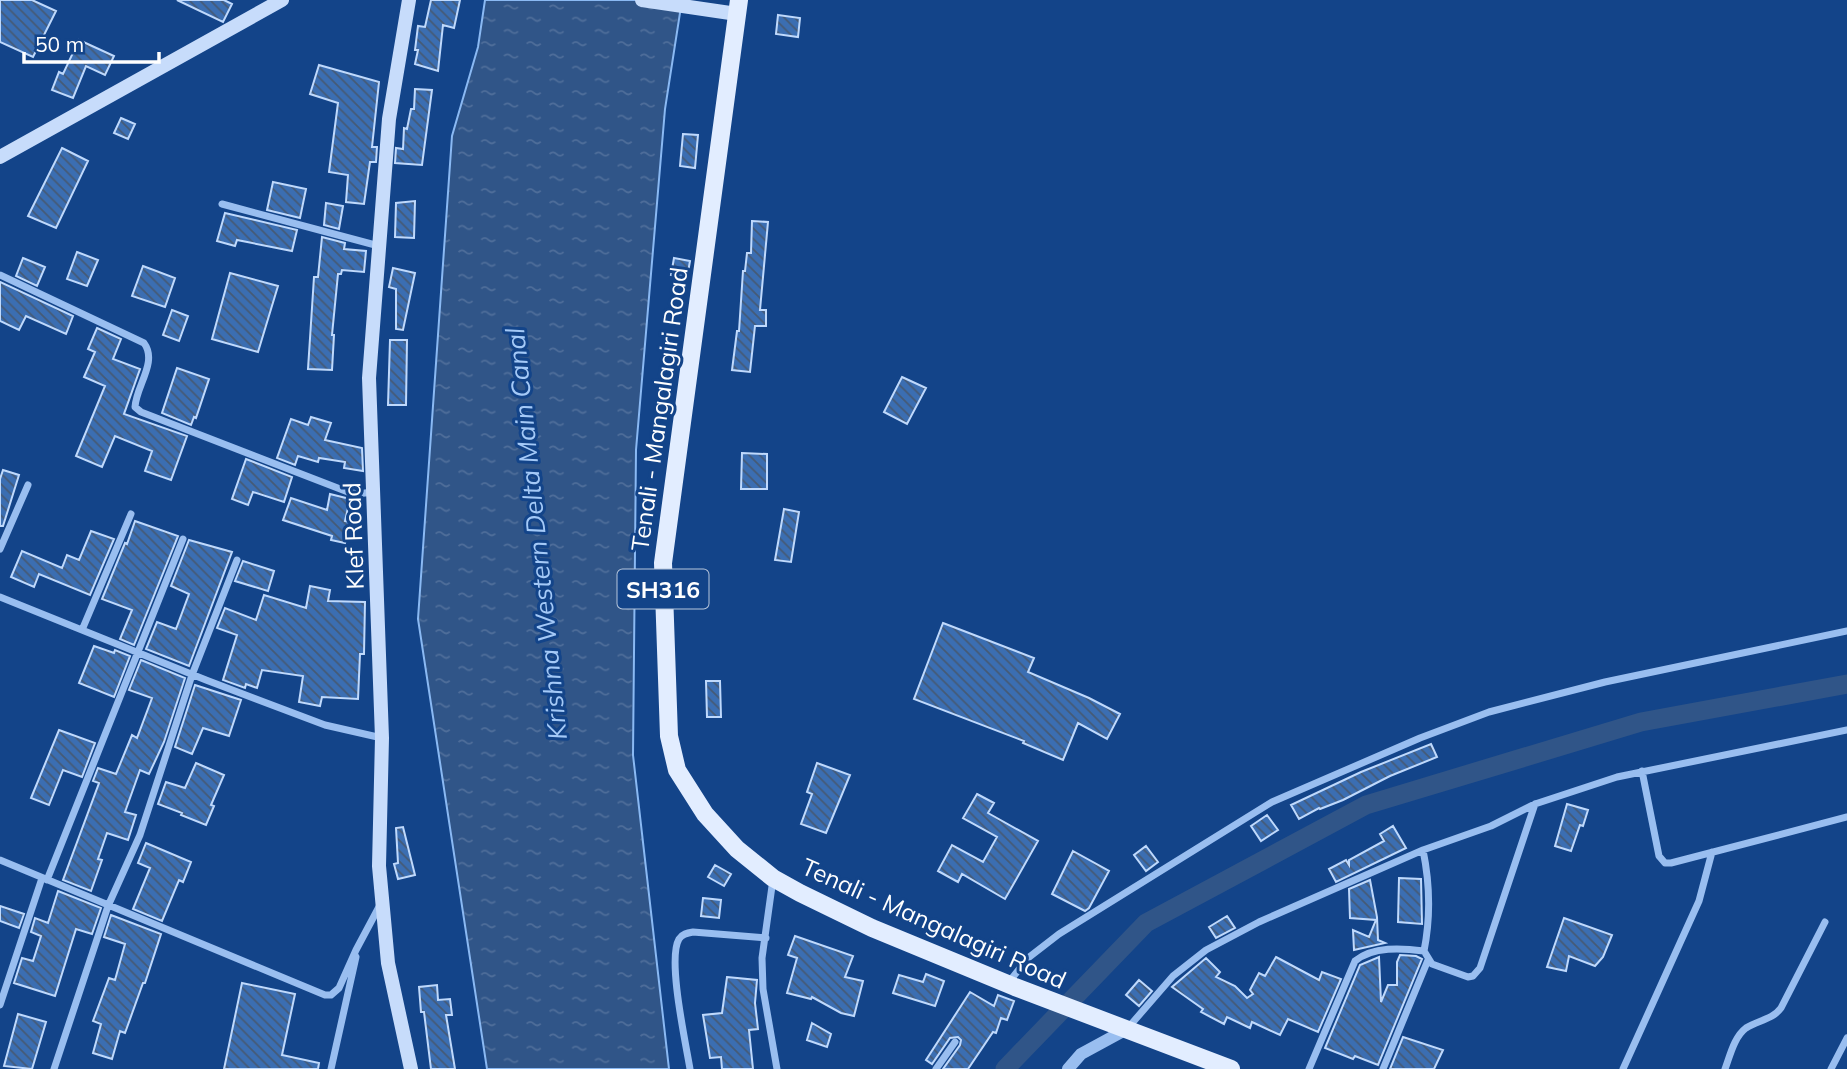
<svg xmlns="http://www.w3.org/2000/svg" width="1847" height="1069" viewBox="0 0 1847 1069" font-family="Mulish,sans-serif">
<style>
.water{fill:url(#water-ripples);stroke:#8ab9f3;stroke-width:2}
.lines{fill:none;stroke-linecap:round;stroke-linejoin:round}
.canal{stroke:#305588;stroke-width:19}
.building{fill:url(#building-back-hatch);stroke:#bfd9fc;stroke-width:2}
.minor{stroke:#99bef0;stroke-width:7}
.tertiary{stroke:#99bef0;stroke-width:12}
.secondary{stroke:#c7dcfb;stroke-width:14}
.primary{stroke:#e2edff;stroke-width:18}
.labels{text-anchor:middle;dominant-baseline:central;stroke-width:6;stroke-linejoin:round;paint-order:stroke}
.shield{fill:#134489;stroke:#b8c7dc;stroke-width:2}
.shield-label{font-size:23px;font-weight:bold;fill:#fff}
.street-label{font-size:24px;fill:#fff;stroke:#134489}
.water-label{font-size:26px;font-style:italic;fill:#a4c9f7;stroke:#134489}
</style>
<defs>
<pattern id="water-ripples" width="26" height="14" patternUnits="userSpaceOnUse" patternTransform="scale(1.75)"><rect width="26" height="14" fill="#305588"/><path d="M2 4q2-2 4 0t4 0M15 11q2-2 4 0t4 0" fill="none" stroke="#4f6e9a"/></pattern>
<pattern id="building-back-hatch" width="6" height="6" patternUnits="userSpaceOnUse" patternTransform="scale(1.75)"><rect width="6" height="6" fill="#3b6eb2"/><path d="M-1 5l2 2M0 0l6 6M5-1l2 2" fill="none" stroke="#455a75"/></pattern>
</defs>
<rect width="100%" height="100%" fill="#134489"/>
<path class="water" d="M 485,0 L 682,0 L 665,109 L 636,450 L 633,755 L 669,1069 L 487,1069 L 418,619 L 452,136 L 478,47 Z"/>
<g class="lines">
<path class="canal" d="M 1005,1069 L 1146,923 L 1366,805 L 1641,722 L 1847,684"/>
</g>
<path class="building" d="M 0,0 L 32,0 L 56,11 L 33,57 L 0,42 Z
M 177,0 L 224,0 L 232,4 L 223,22 Z
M 431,0 L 460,0 L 454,28 L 443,25 L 438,71 L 415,64 L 418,50 L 415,50 L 418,26 L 425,27 Z
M 778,15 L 800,18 L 798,37 L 776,34 Z
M 79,40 L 114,56 L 105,75 L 86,66 L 73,98 L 52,90 L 59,72 L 63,74 Z
M 319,65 L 379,82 L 372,147 L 377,147 L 376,162 L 370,162 L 364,204 L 346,202 L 348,175 L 329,172 L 338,103 L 310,94 Z
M 415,89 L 432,90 L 422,165 L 395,163 L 396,148 L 403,149 L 404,128 L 407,129 L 411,109 L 414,109 Z
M 121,118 L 135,124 L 128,139 L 114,133 Z
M 683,134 L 698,135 L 695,168 L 680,166 Z
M 62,148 L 88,161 L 56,228 L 28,216 Z
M 273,182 L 306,189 L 300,218 L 267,210 Z
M 415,201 L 414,238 L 395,237 L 396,203 Z
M 326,203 L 343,206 L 339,229 L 324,225 Z
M 225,213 L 297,230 L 292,251 L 237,240 L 235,246 L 217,241 Z
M 752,221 L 768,222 L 760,310 L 766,310 L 766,326 L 755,326 L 750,372 L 732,370 L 737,331 L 739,331 L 743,271 L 745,271 L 747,253 L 751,253 Z
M 322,237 L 345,243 L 344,249 L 366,251 L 364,272 L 342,270 L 341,274 L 338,274 L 332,335 L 334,335 L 332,370 L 308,369 L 314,277 L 318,277 Z
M 77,252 L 98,260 L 87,286 L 67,279 Z
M 23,258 L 45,267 L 37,286 L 16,276 Z
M 674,258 L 690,261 L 687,278 L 671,275 Z
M 143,266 L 175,278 L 165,307 L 132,296 Z
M 393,268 L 415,273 L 403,330 L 396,329 L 396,289 L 389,287 Z
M 230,273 L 278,286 L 258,352 L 212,339 Z
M 0,282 L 73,316 L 66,334 L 26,316 L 19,330 L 0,321 Z
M 172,310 L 188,316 L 179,341 L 163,335 Z
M 97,328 L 121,339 L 113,359 L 140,369 L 124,414 L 187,436 L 171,480 L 145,471 L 152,451 L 115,436 L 102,467 L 76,456 L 105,386 L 84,377 L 95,352 L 88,349 Z
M 390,340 L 407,340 L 406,405 L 388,405 Z
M 177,368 L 209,379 L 196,418 L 194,417 L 191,425 L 162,413 Z
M 902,377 L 926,388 L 907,424 L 884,412 Z
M 311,417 L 331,423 L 325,440 L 362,448 L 363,471 L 344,468 L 345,462 L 319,458 L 318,462 L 298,456 L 295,465 L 277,458 L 291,419 L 308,425 Z
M 742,453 L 767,454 L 767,489 L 741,489 Z
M 246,459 L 292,477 L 284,502 L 253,492 L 248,505 L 232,499 Z
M 3,470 L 19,475 L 3,526 L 0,526 L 0,479 Z
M 330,494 L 350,499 L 345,521 L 350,522 L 345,543 L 331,540 L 332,536 L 283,520 L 291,498 L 327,510 Z
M 784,509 L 799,512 L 791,562 L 775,560 Z
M 135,521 L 178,536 L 134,645 L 120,639 L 132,610 L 102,599 L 125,543 L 127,544 Z
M 91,531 L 114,539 L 90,595 L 39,574 L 34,587 L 11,577 L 22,551 L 62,568 L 67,555 L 79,560 Z
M 189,540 L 232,552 L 189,666 L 146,649 L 157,622 L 176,629 L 189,594 L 171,586 Z
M 243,561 L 274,571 L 268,591 L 235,581 Z
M 310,586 L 330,590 L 328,601 L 365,602 L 364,654 L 360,654 L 358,699 L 322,697 L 320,706 L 299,702 L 303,676 L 262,670 L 257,688 L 246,684 L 245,688 L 223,680 L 237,635 L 217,628 L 225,608 L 256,620 L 264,595 L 306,608 Z
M 943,623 L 1034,658 L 1028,672 L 1089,698 L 1120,714 L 1107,739 L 1078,723 L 1063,760 L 1023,743 L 1024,741 L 914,699 Z
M 94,646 L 114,653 L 115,650 L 130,656 L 114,697 L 79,683 Z
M 141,660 L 185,678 L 164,742 L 149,774 L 140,770 L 125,812 L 136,815 L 128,840 L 107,833 L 98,859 L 102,860 L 91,891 L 63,880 L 99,783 L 93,781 L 98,768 L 116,774 L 132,735 L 137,738 L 152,698 L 129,690 Z
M 706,681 L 720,681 L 721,717 L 707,717 Z
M 195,685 L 241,700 L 229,736 L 203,728 L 192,754 L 175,747 Z
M 59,730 L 95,743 L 82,777 L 63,770 L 49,805 L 31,798 Z
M 1431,744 L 1437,757 L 1390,776 L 1343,800 L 1320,809 L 1319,808 L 1299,819 L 1291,805 L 1361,772 Z
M 196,763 L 224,775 L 211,805 L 214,806 L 206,825 L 181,815 L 182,813 L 158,804 L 166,782 L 185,788 Z
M 817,763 L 850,775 L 826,833 L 801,824 L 812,794 L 807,792 Z
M 977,794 L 994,803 L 988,813 L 1038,841 L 1005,899 L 962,874 L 958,882 L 938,871 L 952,845 L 983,862 L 997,837 L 963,818 Z
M 1567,804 L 1588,810 L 1583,826 L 1580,825 L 1571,851 L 1555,846 Z
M 1267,815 L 1278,830 L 1261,841 L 1251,826 Z
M 1393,826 L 1406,848 L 1336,882 L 1329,869 L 1346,860 L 1349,865 L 1349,860 L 1384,841 L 1380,834 Z
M 403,827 L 415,875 L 398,879 L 394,864 L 398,863 L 396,828 Z
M 146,843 L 191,862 L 183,882 L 179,880 L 162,921 L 133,909 L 150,868 L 138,863 Z
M 1146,846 L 1158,862 L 1146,871 L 1134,855 Z
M 1073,851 L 1109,871 L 1089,908 L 1085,911 L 1052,894 Z
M 715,865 L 731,874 L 724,886 L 708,877 Z
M 1399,878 L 1421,879 L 1422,924 L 1398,922 Z
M 1370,880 L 1377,917 L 1378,940 L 1385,943 L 1354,950 L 1353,930 L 1369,937 L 1376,920 L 1350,918 L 1349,889 Z
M 58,891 L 101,908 L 92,934 L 76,929 L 55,996 L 14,983 L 22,958 L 33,961 L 41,936 L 31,932 L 35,918 L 48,923 Z
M 703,898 L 721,900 L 719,918 L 701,916 Z
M 0,906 L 24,914 L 19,928 L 0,921 Z
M 111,915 L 161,934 L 145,983 L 143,983 L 125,1033 L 120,1031 L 112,1059 L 93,1053 L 101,1024 L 93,1021 L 109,978 L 115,980 L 125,944 L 104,937 Z
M 1227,916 L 1235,928 L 1216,938 L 1209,927 Z
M 1564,918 L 1612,935 L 1603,957 L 1595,966 L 1569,956 L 1566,971 L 1547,967 Z
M 795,936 L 853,956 L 845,977 L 863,981 L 854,1016 L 841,1013 L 812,997 L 811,999 L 787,993 L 797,958 L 788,955 Z
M 1400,955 L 1416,956 L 1422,959 L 1378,1065 L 1355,1056 L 1353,1059 L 1325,1048 L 1360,965 L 1379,957 L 1381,1002 L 1388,985 L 1397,985 L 1397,962 Z
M 1276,957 L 1319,980 L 1322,972 L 1341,979 L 1318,1032 L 1288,1019 L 1280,1035 L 1252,1022 L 1250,1028 L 1227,1017 L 1224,1024 L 1201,1012 L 1203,1009 L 1172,987 L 1206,958 L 1220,972 L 1216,977 L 1235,986 L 1247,998 L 1253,994 L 1250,990 L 1259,973 L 1265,976 Z
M 926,974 L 944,981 L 935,1006 L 893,993 L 899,975 L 923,982 Z
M 727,977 L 757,980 L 755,1003 L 758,1029 L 749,1030 L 753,1069 L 722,1069 L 721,1057 L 710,1058 L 703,1015 L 722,1013 Z
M 1139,980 L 1152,991 L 1139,1006 L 1126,995 Z
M 242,983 L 295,994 L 282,1055 L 319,1063 L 318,1069 L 224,1069 Z
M 437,985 L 438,1000 L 450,999 L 452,1015 L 446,1015 L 455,1069 L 431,1069 L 424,1012 L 421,1012 L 419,987 Z
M 970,992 L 994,1006 L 998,995 L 1014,1001 L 1007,1020 L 1001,1018 L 996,1033 L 993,1032 L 968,1069 L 943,1069 L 960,1045 L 961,1040 L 958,1037 L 950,1038 L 932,1064 L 926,1060 Z
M 18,1014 L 46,1022 L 32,1069 L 4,1066 Z
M 812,1023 L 831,1034 L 827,1047 L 807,1040 Z
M 1403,1037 L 1443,1050 L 1434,1069 L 1390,1069 Z"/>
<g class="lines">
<path class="minor" d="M 222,204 L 379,246
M 0,275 L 144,343 C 158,362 136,386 135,407 L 141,412 L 348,492 L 357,494 L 373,492
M 0,549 L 28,485
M 0,597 L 206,680 L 325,725 L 382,738
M 82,630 L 131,514
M 1642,771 L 1659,856 L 1665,863 L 1671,863 L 1847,817
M 1423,850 C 1430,884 1431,916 1424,951 L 1432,964 L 1468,977 L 1473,976 L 1480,968 L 1535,804
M 0,860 L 325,995 L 331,995 L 339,988 L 356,950 L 380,905
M 773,879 L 762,958 L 763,989 L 777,1069
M 47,880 L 183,539
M 1009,982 L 1028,958 L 1059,934 L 1272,802 L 1420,738 L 1489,712 L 1605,682 L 1847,631
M 0,1005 L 42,878
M 1127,1029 L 1173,976 L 1206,950 L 1259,922 L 1423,850 L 1491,826 L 1535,804 L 1617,777 L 1847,730
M 54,1069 L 108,906 L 140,835 L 192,675 L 237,560
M 331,1069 L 356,957
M 690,1069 C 686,1044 667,959 679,939 C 682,934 687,933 693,932 L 766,938
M 936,1069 L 955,1042
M 1309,1069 L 1355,961 C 1373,946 1402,948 1424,951
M 1383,1069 L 1428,960
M 1623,1069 L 1699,901 L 1712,852
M 1725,1069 C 1730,1056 1734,1037 1746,1028 C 1758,1020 1772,1020 1781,1008 L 1825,922
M 1831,1069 L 1847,1038"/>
<path class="tertiary" d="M 1068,1069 L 1081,1054 L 1127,1029"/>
<path class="secondary" d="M 409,0 L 389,119 L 369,378 L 382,738 L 379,866 L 388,963 L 411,1069
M 642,0 L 737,14
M 0,157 L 282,0"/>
<path class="primary" d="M 739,0 L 663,563 L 669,736 L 677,770 L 705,814 L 737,849 L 773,878 L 800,893 L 872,928 L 1015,987 L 1231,1069"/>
</g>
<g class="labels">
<rect class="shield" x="617.5" y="569.5" width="91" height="39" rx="5"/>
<g class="shield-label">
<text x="663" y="589">SH316</text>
</g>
<g class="street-label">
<text transform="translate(659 409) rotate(-82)">Tenali - Mangalagiri Road</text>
<text transform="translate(353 536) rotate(-92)">Klef Road</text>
<text transform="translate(934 923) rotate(24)">Tenali - Mangalagiri Road</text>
</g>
<g class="water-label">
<text transform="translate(536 534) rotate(-96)">Krishna Western Delta Main Canal</text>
</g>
</g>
<path d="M24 52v10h135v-10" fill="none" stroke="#ffffff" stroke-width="3.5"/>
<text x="35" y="52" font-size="21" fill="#ffffff" stroke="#134489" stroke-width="5" paint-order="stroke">50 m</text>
</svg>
